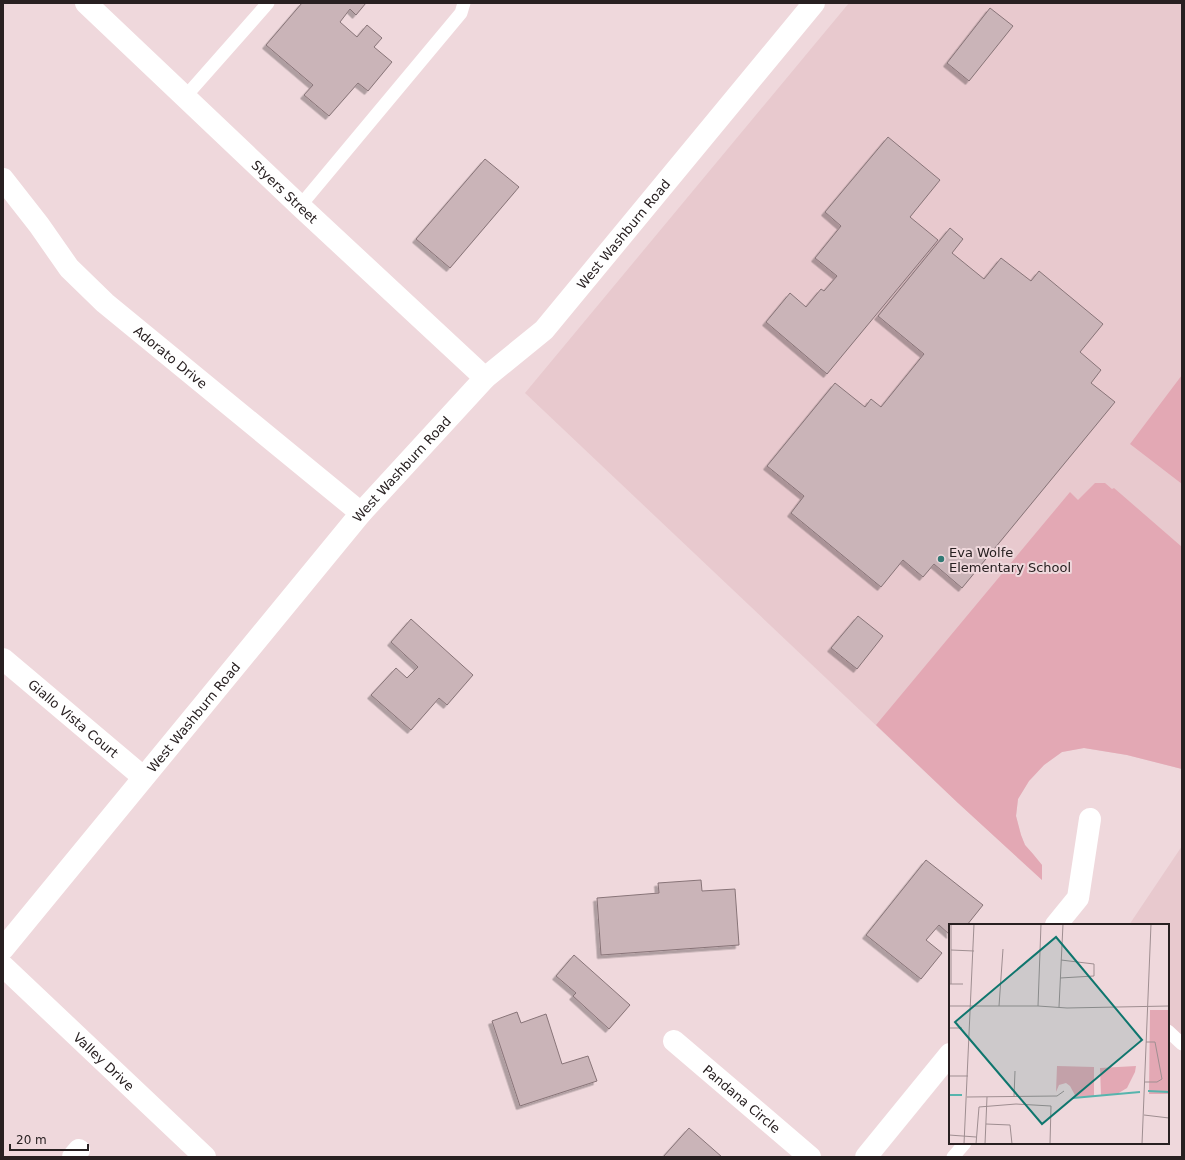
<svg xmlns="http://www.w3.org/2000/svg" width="1185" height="1160" viewBox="0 0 1185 1160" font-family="'DejaVu Sans',sans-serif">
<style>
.built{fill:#e8c9ce}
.green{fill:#e3a8b4}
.building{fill:#cab4b8;stroke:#887478;filter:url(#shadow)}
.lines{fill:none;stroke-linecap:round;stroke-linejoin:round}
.service{stroke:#fff;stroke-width:13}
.minor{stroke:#fff;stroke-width:22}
.tertiary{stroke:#fff;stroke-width:22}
.poi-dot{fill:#327a75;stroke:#efd8dc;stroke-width:1.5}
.labels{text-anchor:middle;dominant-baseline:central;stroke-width:4;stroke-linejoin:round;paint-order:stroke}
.street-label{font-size:13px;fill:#282021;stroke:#efd8dc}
.poi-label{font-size:13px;fill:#282021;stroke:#efd8dc;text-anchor:start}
.inset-river{fill:none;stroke:#57b4ad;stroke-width:2}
.inset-road{fill:none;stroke:#9f8e91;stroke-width:1}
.view{fill:#0f766e;fill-opacity:0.15;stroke:#0f766e;stroke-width:2}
.inset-edge{fill:none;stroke:#282021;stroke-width:2}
</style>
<defs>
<filter id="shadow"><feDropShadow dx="-3.5" dy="3.5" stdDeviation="0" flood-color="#0004"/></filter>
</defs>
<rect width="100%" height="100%" fill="#efd8dc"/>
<path class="built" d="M 849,3 L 1181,3 L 1182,4 L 1182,769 L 1127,755 L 1084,748 L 1062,752 L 1044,765 L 1029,781 L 1018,799 L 1016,816 L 1021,835 L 1025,845 L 1033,854 L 1042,865 L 1042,880 L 958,803 L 525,393 Z
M 1182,846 L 1182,1043 L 1168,1030 L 1168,925 L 1129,925 Z"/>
<path class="green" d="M 1182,375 L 1182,484 L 1130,444 Z
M 1095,483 L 1105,483 L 1112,489 L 1114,488 L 1182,547 L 1182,769 L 1127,755 L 1084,748 L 1062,752 L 1044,765 L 1029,781 L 1018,799 L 1016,816 L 1021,835 L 1025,845 L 1033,854 L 1042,865 L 1042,880 L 958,803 L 876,725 L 1070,492 L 1078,500 Z"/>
<path class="building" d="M 302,3 L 366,3 L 356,15 L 350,9 L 340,22 L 357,37 L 367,25 L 382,38 L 374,47 L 392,62 L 368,91 L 358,83 L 329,116 L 304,95 L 313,85 L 266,45 Z
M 990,8 L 1013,26 L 969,81 L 947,63 Z
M 888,137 L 940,180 L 910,217 L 938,240 L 827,374 L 766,322 L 790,293 L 806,307 L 821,289 L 824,291 L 837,276 L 815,258 L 841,226 L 825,212 Z
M 485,159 L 519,187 L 450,268 L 416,239 Z
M 950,228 L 963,239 L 952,253 L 984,279 L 1001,258 L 1031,281 L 1039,271 L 1103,324 L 1080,352 L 1101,370 L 1091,383 L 1115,402 L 962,588 L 934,564 L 923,577 L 903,560 L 881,587 L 791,513 L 804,496 L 767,466 L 835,383 L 865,407 L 871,399 L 881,407 L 924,354 L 878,316 Z
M 858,616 L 883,636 L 857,669 L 831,648 Z
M 411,619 L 473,675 L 447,705 L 439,698 L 411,730 L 371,695 L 396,668 L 407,678 L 418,667 L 391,642 Z
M 926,860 L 983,905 L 967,925 L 950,925 L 950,935 L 939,925 L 926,940 L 942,953 L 921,979 L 866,935 Z
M 701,880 L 702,891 L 735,889 L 739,945 L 601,955 L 597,898 L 659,893 L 658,883 Z
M 574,955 L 630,1005 L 609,1029 L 573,996 L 576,993 L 556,976 Z
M 517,1012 L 521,1023 L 546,1014 L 562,1064 L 588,1056 L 597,1081 L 520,1106 L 492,1021 Z
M 689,1128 L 722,1157 L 663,1157 Z"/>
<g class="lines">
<path class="service" d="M 185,97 L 268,3
M 300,206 L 461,13 L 464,3
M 1168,1031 L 1182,1044
M 953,1157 L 965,1143"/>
<g class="minor">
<path id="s1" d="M 86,3 L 300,206 L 485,378"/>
<path id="s2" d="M 3,179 L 39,225 L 69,268 L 105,303 L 361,513"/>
<path id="s3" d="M 3,659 L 143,777"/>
<path d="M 1056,925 L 1078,898 L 1090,819"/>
<path id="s4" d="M 674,1041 L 810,1157"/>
<path d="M 73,1157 L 79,1150"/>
<path d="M 866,1157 L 950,1054"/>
</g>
<g class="tertiary">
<path id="s5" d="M 3,949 L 361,513 L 485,378 L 544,330 L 814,3"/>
<path id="s6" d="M 3,966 L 205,1157"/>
</g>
</g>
<circle class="poi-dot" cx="941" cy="559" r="4"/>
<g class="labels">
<g class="street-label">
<text stroke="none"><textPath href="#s1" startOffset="274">Styers Street</textPath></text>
<text stroke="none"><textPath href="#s5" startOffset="948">West Washburn Road</textPath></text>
<text stroke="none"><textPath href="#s2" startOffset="246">Adorato Drive</textPath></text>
<text stroke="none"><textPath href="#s5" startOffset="624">West Washburn Road</textPath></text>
<text stroke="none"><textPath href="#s5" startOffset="300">West Washburn Road</textPath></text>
<text stroke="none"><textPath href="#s3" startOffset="92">Giallo Vista Court</textPath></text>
<text stroke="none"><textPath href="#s6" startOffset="139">Valley Drive</textPath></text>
<text stroke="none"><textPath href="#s4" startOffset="89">Pandana Circle</textPath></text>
</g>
<g class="poi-label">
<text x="949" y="552">Eva Wolfe<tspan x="949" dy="15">Elementary School</tspan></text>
</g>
</g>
<g transform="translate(949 924)">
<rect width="220" height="220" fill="#efd8dc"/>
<path d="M 201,86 L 220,86 L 220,170 L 200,170 ZM 108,142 L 145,143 L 145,172 L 127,173 L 121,162 L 117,159 L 110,161 L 107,168 ZM 187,142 L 186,148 L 178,164 L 168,170 L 152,171 L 151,144 Z" fill="#e3a8b4"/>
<path class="inset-river" d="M 199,167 L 220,168M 0,171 L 13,171M 124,174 L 191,168"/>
<path class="inset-road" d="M 2,0 L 2,60M 2,26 L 25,27M 111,54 L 145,52 L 145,40 L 112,36M 1,60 L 14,60M 0,82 L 89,82 L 118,84 L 220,82M 50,82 L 54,25M 89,82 L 92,0M 110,83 L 114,0M 0,104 L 13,104M 0,152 L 19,152M 196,158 L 208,158 L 213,155 L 206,118 L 197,118M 18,173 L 108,172 L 115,167M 65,173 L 66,147M 195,191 L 220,194M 37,200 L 61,201 L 63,220M 0,211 L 27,213M 15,220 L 25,0M 27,220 L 30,183 L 67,180 L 102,182 L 101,220M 36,220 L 38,173M 193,220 L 202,0"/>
<path class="view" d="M 107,13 L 193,116 L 93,200 L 6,98 Z"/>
<rect width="220" height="220" class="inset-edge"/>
</g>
<rect width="1185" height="1160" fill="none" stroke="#282021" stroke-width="8"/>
<path d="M10 1144v6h78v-6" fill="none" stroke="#282021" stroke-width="2"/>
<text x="16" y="1144" font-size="12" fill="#282021" stroke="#efd8dc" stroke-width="3" paint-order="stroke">20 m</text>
</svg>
